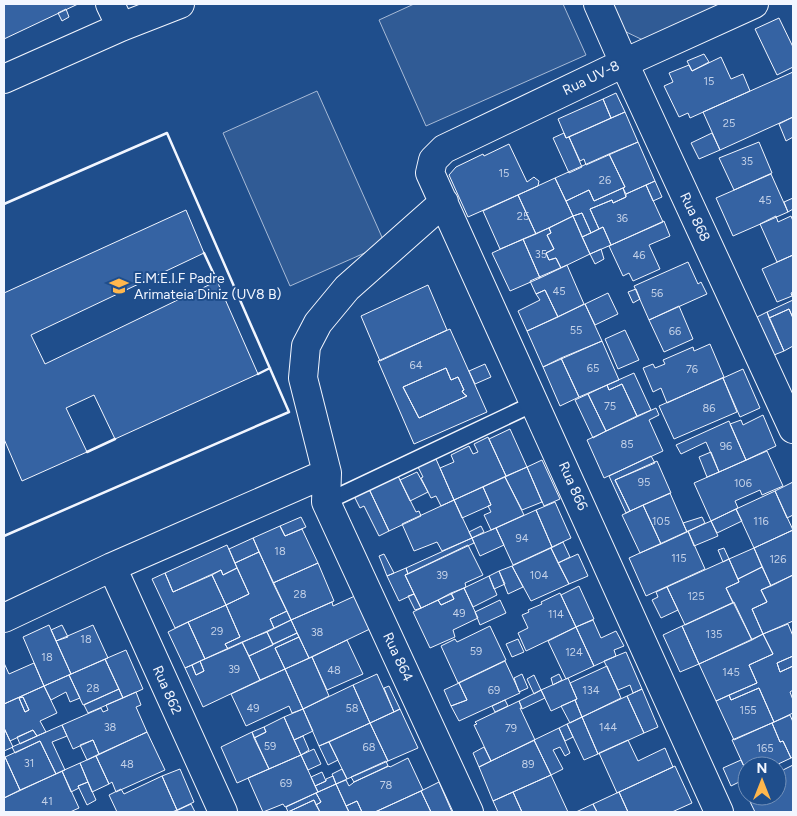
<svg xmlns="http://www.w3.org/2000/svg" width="797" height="816" viewBox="0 0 797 816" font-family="Figtree,sans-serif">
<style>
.built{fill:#305b95;stroke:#a8bbd7}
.building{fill:#3563a3;stroke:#f2f6ff;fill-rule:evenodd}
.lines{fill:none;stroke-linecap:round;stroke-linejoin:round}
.lane-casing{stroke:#f2f6ff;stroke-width:18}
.street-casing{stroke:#f2f6ff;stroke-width:30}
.lane{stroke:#1f4e8c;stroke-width:15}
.street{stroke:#1f4e8c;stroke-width:28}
.wall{stroke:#f2f6ff;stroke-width:2.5}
.labels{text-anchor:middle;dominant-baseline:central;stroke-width:4;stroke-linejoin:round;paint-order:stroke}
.number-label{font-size:11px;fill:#c3d1e8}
.street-label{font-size:14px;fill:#f2f6ff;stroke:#1f4e8c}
.poi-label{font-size:14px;fill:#f2f6ff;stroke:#1f4e8c;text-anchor:start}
</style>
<rect width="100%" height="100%" fill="#1f4e8c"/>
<path class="built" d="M 414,4 L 563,4 L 586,55 L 426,126 L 379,20 Z
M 612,4 L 720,4 L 645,41 L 620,29 Z
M 317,91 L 385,244 L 290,286 L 223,133 Z"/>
<path class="building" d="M 4,4 L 78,4 L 4,39 Z
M 66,9 L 69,17 L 62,21 L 58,13 Z
M 779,18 L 793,47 L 793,67 L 777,75 L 755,29 Z
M 704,54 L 709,62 L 692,71 L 687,61 Z
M 721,57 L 731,79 L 743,74 L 750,91 L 690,118 L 688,113 L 679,117 L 664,86 L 673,82 L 669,73 L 689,65 L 692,71 Z
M 793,72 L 793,117 L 720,150 L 703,112 Z
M 616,93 L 625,112 L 611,118 L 603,99 Z
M 603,99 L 611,118 L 566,138 L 558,119 Z
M 625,112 L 638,142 L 586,165 L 584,159 L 580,161 L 569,137 Z
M 793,117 L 793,137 L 786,141 L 779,124 Z
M 564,133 L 566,138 L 569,137 L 582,167 L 569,173 L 553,138 Z
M 712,133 L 720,150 L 699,159 L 691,143 Z
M 638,142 L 655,181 L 626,194 L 623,188 L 625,187 L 609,154 Z
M 759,142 L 772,173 L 734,190 L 719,158 Z
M 509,144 L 527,182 L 534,177 L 535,178 L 539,181 L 538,186 L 468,217 L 449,175 L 456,167 L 483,154 L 484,156 Z
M 609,154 L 625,187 L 594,201 L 589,190 L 566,201 L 555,178 Z
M 771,174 L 788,212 L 733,236 L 716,198 Z
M 555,178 L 573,216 L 536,234 L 518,195 Z
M 655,181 L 662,197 L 653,201 L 646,185 Z
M 646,185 L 663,222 L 611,245 L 603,227 L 599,229 L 590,209 L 612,200 L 613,203 L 626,197 L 626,194 Z
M 623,188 L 626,197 L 613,203 L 612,200 L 590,209 L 599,229 L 591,233 L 582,213 L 573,216 L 566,201 L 589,190 L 594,201 Z
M 518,195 L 536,234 L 500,249 L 483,211 Z
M 793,198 L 793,209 L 788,212 L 784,202 Z
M 186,210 L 204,253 L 31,335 L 45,364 L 217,281 L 258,374 L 115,439 L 94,395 L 66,408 L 87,452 L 22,481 L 4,439 L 4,293 Z
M 582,213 L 591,233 L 582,237 L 573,216 Z
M 573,216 L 590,254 L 561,268 L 556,258 L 549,260 L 546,253 L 554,249 L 547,235 L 551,233 L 549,228 Z
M 776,216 L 778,222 L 791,216 L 793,221 L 793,255 L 777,262 L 760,224 Z
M 664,221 L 670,236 L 649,245 L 660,269 L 633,281 L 629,273 L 623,276 L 609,246 Z
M 603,227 L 611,245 L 590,254 L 582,237 Z
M 549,228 L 551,233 L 547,235 L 554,249 L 546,253 L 549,260 L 556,258 L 561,268 L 540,278 L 523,239 Z
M 523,239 L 540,278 L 510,291 L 492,253 Z
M 601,249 L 604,259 L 595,264 L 590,254 Z
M 793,255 L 793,292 L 791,293 L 792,296 L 777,302 L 762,269 Z
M 688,262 L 698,284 L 701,282 L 707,294 L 649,320 L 634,286 Z
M 567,265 L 584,304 L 558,317 L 545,290 L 536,294 L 530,281 Z
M 428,285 L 447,330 L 380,361 L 361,316 Z
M 636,289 L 640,299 L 633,303 L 628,292 Z
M 545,290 L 558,317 L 527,331 L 518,311 L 540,300 L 536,294 Z
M 608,293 L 618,314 L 595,325 L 585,304 Z
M 793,300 L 793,318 L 789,309 L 769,318 L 767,312 Z
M 585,304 L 602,341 L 543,367 L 527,331 Z
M 679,306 L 693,339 L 664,352 L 649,320 Z
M 789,309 L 793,318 L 793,346 L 784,351 L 769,318 Z
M 767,312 L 784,351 L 774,355 L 757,317 Z
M 450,329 L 487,412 L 414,444 L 378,361 ZM 446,368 L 451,380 L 458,377 L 464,390 L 462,391 L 464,394 L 467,396 L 419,418 L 403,387 Z
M 625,330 L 639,360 L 618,369 L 605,339 Z
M 602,341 L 619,380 L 579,397 L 561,358 Z
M 710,344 L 724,377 L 667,403 L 661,388 L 653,392 L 643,368 L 653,364 L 655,368 L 665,364 L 663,360 L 693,347 L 694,351 Z
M 561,358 L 579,397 L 560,406 L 543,367 Z
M 485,364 L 491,377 L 475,384 L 469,371 Z
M 446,368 L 451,380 L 458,377 L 464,390 L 462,391 L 464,394 L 467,396 L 419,418 L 403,387 Z
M 743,369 L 760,408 L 740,417 L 723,378 Z
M 634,373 L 651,410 L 637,416 L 622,384 L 609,390 L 607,385 Z
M 723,378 L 737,412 L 674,439 L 659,406 Z
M 622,384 L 637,416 L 606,431 L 588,394 L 607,385 L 609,390 Z
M 588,394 L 606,431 L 593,438 L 575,400 Z
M 656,408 L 659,415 L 649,420 L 663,451 L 604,478 L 587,440 Z
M 763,415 L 776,446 L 746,460 L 730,424 L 741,420 L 743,425 Z
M 729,421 L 746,460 L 719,472 L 706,442 L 681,454 L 676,445 Z
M 510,429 L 527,467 L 506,476 L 489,439 Z
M 488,437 L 506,476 L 454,500 L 440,468 L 454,462 L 451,455 L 469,446 L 473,454 L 478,452 L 474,444 Z
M 767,451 L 783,486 L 762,495 L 760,490 L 735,501 L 738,508 L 711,521 L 694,483 Z
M 711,452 L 719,472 L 707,477 L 699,457 Z
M 651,456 L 655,463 L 615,480 L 630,511 L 626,513 L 609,476 Z
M 436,459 L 454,500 L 441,506 L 436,496 L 431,498 L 421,478 L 423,477 L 418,467 Z
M 542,460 L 560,499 L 544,506 L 527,467 Z
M 657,461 L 671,493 L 630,511 L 615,480 Z
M 527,467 L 542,502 L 522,510 L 505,477 Z
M 417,472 L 428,492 L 410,501 L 400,480 Z
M 398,476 L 416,512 L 419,511 L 421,516 L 389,531 L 369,489 Z
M 505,477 L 524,515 L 491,530 L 484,515 L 491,512 L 488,506 L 491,505 L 483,487 Z
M 793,482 L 793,515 L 787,518 L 775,491 Z
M 483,487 L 491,505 L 462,518 L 454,500 Z
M 369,489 L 389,531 L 379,536 L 364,506 L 360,508 L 354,496 Z
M 775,491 L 793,530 L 754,548 L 736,509 Z
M 670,493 L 687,532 L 661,544 L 643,505 Z
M 454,500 L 472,538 L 442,551 L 437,542 L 414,551 L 402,524 Z
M 555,502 L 571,538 L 552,547 L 536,510 Z
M 643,505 L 661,544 L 640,553 L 622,515 Z
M 736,509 L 742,521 L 717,533 L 711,521 Z
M 536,510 L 552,547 L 513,565 L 496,528 Z
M 301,517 L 306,527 L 285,536 L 280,526 Z
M 702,517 L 705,523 L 687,532 L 683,523 Z
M 711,521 L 718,536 L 694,546 L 688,531 Z
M 280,526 L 285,536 L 302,529 L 318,563 L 273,583 L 253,538 Z
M 481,526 L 484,532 L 472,538 L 469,532 Z
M 496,528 L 504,545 L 480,556 L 472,538 Z
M 793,530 L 793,575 L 771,586 L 754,548 Z
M 688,531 L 705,569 L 646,596 L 629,558 Z
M 253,538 L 259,552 L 235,563 L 229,549 Z
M 472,538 L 474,543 L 408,574 L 406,568 Z
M 563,542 L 570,557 L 558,563 L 551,548 Z
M 227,545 L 237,568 L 223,575 L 221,570 L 173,592 L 165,573 Z
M 468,545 L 483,575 L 465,583 L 466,587 L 464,588 L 421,608 L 405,575 Z
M 551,548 L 569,584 L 531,601 L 512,566 Z
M 724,548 L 729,559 L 723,562 L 718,550 Z
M 754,548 L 762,567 L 738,579 L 729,559 Z
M 259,552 L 287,611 L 270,619 L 274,628 L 228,649 L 225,644 L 240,637 L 226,605 L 249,594 L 235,563 Z
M 384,554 L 394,573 L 387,576 L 379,556 Z
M 578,554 L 588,576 L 569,584 L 558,563 Z
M 729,559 L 739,582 L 726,588 L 733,603 L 685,625 L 667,587 Z
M 318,563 L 334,601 L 291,620 L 273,583 Z
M 512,566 L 523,587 L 508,594 L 499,571 Z
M 762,567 L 771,586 L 761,590 L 767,602 L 752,609 L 763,634 L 752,640 L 726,588 L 739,582 L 738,579 Z
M 237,568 L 249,594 L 226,605 L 212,575 L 221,570 L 223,575 Z
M 406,568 L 408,574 L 405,575 L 414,594 L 399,601 L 387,576 Z
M 499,571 L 505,584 L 494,589 L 489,576 Z
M 165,573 L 173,592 L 212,575 L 226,605 L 175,628 L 152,579 Z
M 793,575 L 793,621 L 763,634 L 752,609 L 767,602 L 761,590 Z
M 489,576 L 497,595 L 473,607 L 464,588 Z
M 579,586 L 594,619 L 576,627 L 561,595 Z
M 667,587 L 678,610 L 661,618 L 652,600 L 658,597 L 656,592 Z
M 464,588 L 478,618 L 453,630 L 455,637 L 430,648 L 413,612 L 438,600 L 441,605 L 454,599 L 451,593 Z
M 451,593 L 454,599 L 441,605 L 438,600 Z
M 560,593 L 576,627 L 526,651 L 518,633 L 528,628 L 522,615 L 529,612 L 528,610 L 542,604 L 541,602 Z
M 414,594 L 421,608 L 415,610 L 408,596 Z
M 357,595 L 372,628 L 309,658 L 291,620 L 332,602 L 333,606 Z
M 500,600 L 506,613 L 480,625 L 475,612 Z
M 734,602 L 752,640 L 699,664 L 682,626 Z
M 226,605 L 240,637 L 225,644 L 228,649 L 205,659 L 188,622 Z
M 287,611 L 291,620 L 274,628 L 270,619 Z
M 291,620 L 297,633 L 273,644 L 267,632 Z
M 593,620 L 601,638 L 616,631 L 624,646 L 614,650 L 616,656 L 594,666 L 576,627 Z
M 188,622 L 205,659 L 185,668 L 168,632 Z
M 788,624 L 793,636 L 793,656 L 777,663 L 780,672 L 793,666 L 793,690 L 790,692 L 793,700 L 793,713 L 774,722 L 759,688 L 731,700 L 729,695 L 757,683 L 749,665 L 773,654 L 763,634 Z
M 49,625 L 71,674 L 44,686 L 23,637 Z
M 62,625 L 68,637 L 56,641 L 51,630 Z
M 93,625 L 108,658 L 71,674 L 56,641 Z
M 490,626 L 506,660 L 458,683 L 441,646 L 455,639 L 457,642 Z
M 682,626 L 699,664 L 680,672 L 663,635 Z
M 576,627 L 594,666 L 566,679 L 548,641 Z
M 267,632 L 273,645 L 249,656 L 242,642 Z
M 297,633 L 299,637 L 275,648 L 285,669 L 260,680 L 249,656 Z
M 763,634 L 773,654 L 749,665 L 757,683 L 716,701 L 699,664 Z
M 299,637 L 309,658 L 285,669 L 275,648 Z
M 518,639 L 524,652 L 512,657 L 506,644 Z
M 347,640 L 363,674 L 327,690 L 312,657 Z
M 242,642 L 260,680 L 203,707 L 185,668 L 192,665 L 196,675 L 204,671 L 200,661 Z
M 126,650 L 143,689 L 123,698 L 105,659 Z
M 626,652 L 642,689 L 633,693 L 630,685 L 618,690 L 604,661 Z
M 793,656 L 793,666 L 780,672 L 777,663 Z
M 312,657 L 329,696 L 303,709 L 285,669 Z
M 105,659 L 119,689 L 83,705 L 69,675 Z
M 200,661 L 204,671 L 196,675 L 192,665 Z
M 505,661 L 520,693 L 459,721 L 451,706 L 467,700 L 459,683 Z
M 4,663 L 9,674 L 34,663 L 44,686 L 4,704 Z
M 607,666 L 621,698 L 582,717 L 575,700 L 577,699 L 570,683 Z
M 285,669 L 303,709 L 292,713 L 289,706 L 246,726 L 231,694 Z
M 377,674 L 394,712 L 370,723 L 353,685 Z
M 522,674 L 528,688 L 519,692 L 514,678 Z
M 559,674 L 562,680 L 553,685 L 551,678 Z
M 69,675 L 80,698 L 70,702 L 66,692 L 51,700 L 44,686 Z
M 534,675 L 541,690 L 534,694 L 527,679 Z
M 568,678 L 577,699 L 551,711 L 541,690 Z
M 459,683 L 467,700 L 451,706 L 444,690 Z
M 353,685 L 370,723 L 319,746 L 303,709 Z
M 44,686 L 57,713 L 40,721 L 46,732 L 37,736 L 33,730 L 10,741 L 4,728 L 4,704 ZM 23,697 L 29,710 L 25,712 L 19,698 Z
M 389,686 L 400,709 L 394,712 L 384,688 Z
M 759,688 L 774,722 L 734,740 L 716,701 L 729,695 L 731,700 Z
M 119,689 L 123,698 L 88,713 L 84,705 Z
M 642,689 L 658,727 L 644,733 L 627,696 Z
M 541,690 L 545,698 L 522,709 L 519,701 Z
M 136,692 L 141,705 L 136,707 L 147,732 L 99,754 L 93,740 L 73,749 L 62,725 L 101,708 L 103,712 L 108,710 L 106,705 Z
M 627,696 L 644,733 L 598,754 L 582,717 Z
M 23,697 L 29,710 L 25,712 L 19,698 Z
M 505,700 L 508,706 L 495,712 L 492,706 Z
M 575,700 L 582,717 L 570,723 L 561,706 Z
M 519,701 L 522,708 L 520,708 L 535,740 L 491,761 L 474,725 L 477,724 L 475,722 Z
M 303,709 L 313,731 L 294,740 L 284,717 Z
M 400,709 L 418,748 L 388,761 L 370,723 Z
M 790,715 L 793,722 L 793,757 L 791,758 L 783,741 L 780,742 L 772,723 Z
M 284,717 L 301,755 L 269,769 L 254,738 L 266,732 L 264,727 Z
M 582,717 L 598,754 L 584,760 L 567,724 Z
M 370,723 L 388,761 L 347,779 L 329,742 Z
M 772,723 L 780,742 L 783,741 L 791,758 L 774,766 L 747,766 L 747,773 L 732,740 Z
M 567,724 L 573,737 L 565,741 L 559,728 Z
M 62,725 L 67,736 L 52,742 L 65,770 L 56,774 L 40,741 L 15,753 L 12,747 Z
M 264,727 L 266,732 L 254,738 L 252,732 Z
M 4,728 L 13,747 L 4,751 Z
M 559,728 L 570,753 L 565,756 L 560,747 L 553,750 L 563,769 L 551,775 L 534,740 Z
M 33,730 L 37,736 L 20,744 L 17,737 Z
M 147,732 L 165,770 L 116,792 L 112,782 L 109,784 L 96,756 Z
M 252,732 L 269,769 L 237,783 L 221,747 Z
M 303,736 L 309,750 L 301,755 L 294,740 Z
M 93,740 L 99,754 L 87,760 L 80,745 Z
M 534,740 L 551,775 L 493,801 L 479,767 Z
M 628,740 L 638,761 L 665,748 L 673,767 L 617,793 L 599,753 Z
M 40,741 L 56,774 L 20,790 L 5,757 Z
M 329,742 L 338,760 L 328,765 L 319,746 Z
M 484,747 L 491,761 L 479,767 L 473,753 Z
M 314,749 L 321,764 L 308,770 L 301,755 Z
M 4,755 L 20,790 L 4,798 Z
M 301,755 L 318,792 L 285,807 L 283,804 L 263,812 L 248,778 Z
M 96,756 L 109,784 L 92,792 L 80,763 Z
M 408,758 L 423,790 L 375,812 L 362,812 L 357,801 L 346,806 L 336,784 L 346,780 L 349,786 L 353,783 L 354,782 L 389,766 L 390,767 Z
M 741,760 L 747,773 L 747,778 L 731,786 L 723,768 Z
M 386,761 L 388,766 L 354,782 L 351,777 Z
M 80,763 L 88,782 L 78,786 L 79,788 L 71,792 L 62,771 Z
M 793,765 L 793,812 L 755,812 L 740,781 L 747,778 L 747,796 L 777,796 L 777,773 Z
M 675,766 L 692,803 L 672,812 L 628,812 L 619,792 Z
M 180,769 L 194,802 L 177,810 L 162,776 Z
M 342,769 L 347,779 L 336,784 L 332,774 Z
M 62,771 L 79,808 L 70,812 L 4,812 L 4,798 Z
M 322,772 L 326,781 L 315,786 L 311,777 Z
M 551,775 L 568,812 L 522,812 L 513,792 Z
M 162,776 L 177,810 L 172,812 L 117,812 L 109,795 L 121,789 L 124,794 Z
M 333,776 L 336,784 L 318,792 L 315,786 L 326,781 L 326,779 Z
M 88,782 L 96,800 L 87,805 L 78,786 Z
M 439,782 L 452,812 L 431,812 L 421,791 Z
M 336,784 L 349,812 L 320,812 L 316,805 L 321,802 L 316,793 Z
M 421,791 L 431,812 L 375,812 Z
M 513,792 L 522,812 L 498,812 L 493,801 Z
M 619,792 L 628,812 L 597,812 L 593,804 Z
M 316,793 L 321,802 L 316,805 L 314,800 L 288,812 L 286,807 Z
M 314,800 L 320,812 L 288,812 Z
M 357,801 L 362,812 L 349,812 L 346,806 Z
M 191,804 L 195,812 L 177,812 L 176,811 Z
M 593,804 L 597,812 L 576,812 Z"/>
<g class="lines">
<g class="lane-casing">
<path id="lane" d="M 326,502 L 535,403"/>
</g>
<g class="street-casing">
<path id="street" d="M 110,4 L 121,27
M 598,4 L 624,63 L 793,429
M 4,79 L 121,27 L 180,4
M 444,202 L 347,288 L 318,323 L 306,346 L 303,378 L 327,473 L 326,502 L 469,812
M 112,567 L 223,812
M 4,618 L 112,567 L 327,473
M 719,812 L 430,173 L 433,160 L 444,149 L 624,63 L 754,4"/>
</g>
<use href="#lane" class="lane"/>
<use href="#street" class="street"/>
<path class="wall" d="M 4,204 L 167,133 L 289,412 L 4,536
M 204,253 L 217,281
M 258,374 L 270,368
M 87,452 L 115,439"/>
</g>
<defs>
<g id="school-bare" transform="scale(1.5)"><path d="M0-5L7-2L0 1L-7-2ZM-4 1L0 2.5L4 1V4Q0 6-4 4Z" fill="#ffb74d" stroke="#1f4e8c" stroke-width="2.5" paint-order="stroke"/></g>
</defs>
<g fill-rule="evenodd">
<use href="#school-bare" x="119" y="286"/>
</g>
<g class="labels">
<g class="number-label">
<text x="709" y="81">15</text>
<text x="729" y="123">25</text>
<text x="747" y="161">35</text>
<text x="504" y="173">15</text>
<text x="605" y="180">26</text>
<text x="765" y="200">45</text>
<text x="523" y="216">25</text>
<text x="622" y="218">36</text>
<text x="541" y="254">35</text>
<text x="639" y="255">46</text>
<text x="559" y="291">45</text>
<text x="657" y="293">56</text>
<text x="576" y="330">55</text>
<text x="675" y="331">66</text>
<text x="416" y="365">64</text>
<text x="593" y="368">65</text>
<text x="692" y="369">76</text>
<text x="610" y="406">75</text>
<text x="709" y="408">86</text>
<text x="627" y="444">85</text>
<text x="726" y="446">96</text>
<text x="644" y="482">95</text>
<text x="743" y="483">106</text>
<text x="661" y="521">105</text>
<text x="761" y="521">116</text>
<text x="522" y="538">94</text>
<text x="280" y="551">18</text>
<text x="679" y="558">115</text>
<text x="778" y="559">126</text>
<text x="442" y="575">39</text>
<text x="539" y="575">104</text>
<text x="300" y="594">28</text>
<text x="696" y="596">125</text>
<text x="459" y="613">49</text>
<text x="556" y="614">114</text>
<text x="217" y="631">29</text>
<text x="317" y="632">38</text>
<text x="714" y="634">135</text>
<text x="86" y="639">18</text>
<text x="476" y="651">59</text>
<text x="574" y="652">124</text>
<text x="47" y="657">18</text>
<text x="234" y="669">39</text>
<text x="334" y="670">48</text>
<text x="731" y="672">145</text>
<text x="93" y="688">28</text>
<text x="494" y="690">69</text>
<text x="591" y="690">134</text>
<text x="253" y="708">49</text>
<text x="352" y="708">58</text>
<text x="748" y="710">155</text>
<text x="110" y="727">38</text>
<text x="608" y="727">144</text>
<text x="511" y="728">79</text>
<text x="270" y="746">59</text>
<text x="369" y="747">68</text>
<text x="765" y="748">165</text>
<text x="29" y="763">31</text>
<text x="127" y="764">48</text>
<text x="528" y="764">89</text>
<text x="286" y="783">69</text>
<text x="386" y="785">78</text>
<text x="47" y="801">41</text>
</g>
<g class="street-label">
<text transform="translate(591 78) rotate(-26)">Rua UV-8</text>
<text transform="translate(695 217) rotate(65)">Rua 868</text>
<text transform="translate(573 486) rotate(66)">Rua 866</text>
<text transform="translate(398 657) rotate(65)">Rua 864</text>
<text transform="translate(167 690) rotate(66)">Rua 862</text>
</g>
<g class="poi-label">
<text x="134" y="278">E.M.E.I.F Padre<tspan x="134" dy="16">Arimateia Diniz (UV8 B)</tspan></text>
</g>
</g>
<rect width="797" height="816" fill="none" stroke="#f2f6ff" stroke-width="10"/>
<g transform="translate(762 781)"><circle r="24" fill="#1f4e8c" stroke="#7391ba"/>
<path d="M0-4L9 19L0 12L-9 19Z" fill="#ffb74d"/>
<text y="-8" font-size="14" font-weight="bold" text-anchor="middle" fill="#f2f6ff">N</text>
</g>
</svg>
